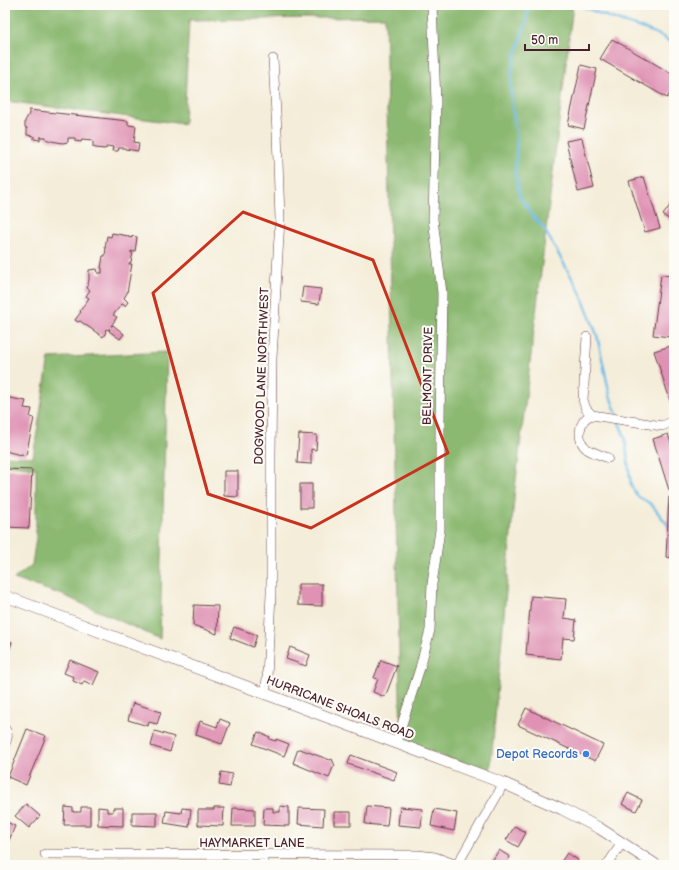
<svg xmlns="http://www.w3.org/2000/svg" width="679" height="870" viewBox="0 0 679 870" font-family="'Balsamiq Sans',sans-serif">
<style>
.forest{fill:#8cb972;stroke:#6b6c4e}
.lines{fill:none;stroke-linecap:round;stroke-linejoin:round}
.stream{stroke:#6abae5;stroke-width:2.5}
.building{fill:#df92b4}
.minor-casing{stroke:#643e45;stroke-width:10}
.tertiary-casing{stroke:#643e45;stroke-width:12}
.minor{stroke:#fff;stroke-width:9}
.tertiary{stroke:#fff;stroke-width:11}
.marked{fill:none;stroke:#c8321e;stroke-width:3;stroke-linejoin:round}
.shop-dot{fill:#3f7fe0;stroke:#fdfcf7;stroke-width:1.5}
.labels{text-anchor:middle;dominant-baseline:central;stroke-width:4;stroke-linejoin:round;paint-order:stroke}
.street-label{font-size:12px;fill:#4a1f2b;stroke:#fdfcf7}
.shop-label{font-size:12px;fill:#366cbe;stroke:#fdfcf7;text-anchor:end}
</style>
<rect width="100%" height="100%" fill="#fdfcf7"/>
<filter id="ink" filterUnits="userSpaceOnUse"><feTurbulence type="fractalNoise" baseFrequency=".025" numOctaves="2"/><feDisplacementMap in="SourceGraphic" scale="8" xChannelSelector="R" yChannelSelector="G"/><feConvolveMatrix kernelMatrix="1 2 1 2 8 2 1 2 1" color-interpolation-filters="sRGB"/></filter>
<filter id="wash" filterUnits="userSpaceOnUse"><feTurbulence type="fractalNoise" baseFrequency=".012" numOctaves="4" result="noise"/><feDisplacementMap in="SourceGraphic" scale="16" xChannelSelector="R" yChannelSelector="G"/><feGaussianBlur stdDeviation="0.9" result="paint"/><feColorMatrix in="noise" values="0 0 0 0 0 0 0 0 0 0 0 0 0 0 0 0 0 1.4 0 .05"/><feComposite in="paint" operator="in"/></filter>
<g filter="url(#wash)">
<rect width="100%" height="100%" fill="#f4edd9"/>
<path class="forest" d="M 5,5 L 573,5 L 515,488 L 490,775 L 401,740 L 385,17 L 189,20 L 184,124 L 5,101 Z
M 167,352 L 160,639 L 63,595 L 14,579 L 32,565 L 36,538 L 36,468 L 5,464 L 5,456 L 33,457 L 49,358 Z"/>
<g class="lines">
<path class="stream" d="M 529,5 L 526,23 L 517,50 L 511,74 L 511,98 L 517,140 L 515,172 L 520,197 L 534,218 L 543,227 L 580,292 L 597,335 L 610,396 L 618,417
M 579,5 C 591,10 604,16 617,20 C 637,27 658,31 674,45
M 619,422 L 625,438 L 631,485 L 637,496 L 651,504 L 667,524 L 669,528"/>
</g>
<g id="blocks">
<path class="building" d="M 612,39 L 674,75 L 674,86 L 667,98 L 600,59 Z
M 581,65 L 597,69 L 584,129 L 568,125 Z
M 29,110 L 128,121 L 128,125 L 136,126 L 134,142 L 139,143 L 138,151 L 125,149 L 125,148 L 119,148 L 118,151 L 112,151 L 113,147 L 107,146 L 107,148 L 104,149 L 96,148 L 93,147 L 93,140 L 82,139 L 81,142 L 75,141 L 75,138 L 68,138 L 68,142 L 63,143 L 51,141 L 46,139 L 46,137 L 40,137 L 40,140 L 34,139 L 34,136 L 27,135 L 27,128 L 25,127 L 25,121 L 29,114 Z
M 582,138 L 594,188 L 578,192 L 566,141 Z
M 644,177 L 660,228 L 645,232 L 629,181 Z
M 674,200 L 674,223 L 663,215 Z
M 112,233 L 128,236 L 128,237 L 132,238 L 132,236 L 137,237 L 135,252 L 131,251 L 131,253 L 133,253 L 131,262 L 130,262 L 129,264 L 132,264 L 127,293 L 124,298 L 128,302 L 125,306 L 122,304 L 113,315 L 117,317 L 111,326 L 112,326 L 113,325 L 124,334 L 120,339 L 109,331 L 110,329 L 109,329 L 108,330 L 106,329 L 105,331 L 106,332 L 103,337 L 80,321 L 78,322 L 75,320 L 81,312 L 80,311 L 89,298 L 86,296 L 90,290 L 87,288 L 89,280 L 89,270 L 97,269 L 98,273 L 102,273 L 102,268 L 101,268 L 103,256 L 105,256 L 106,248 L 105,248 L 107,236 L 111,237 Z
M 661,275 L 674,276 L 674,305 L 670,337 L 653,335 Z
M 303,287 L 321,289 L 319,304 L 301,302 Z
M 671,346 L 674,355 L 674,412 L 654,351 Z
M 5,397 L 26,401 L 24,408 L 32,409 L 30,417 L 34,418 L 26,455 L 21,454 L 21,455 L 5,451 Z
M 299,434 L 317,435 L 316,450 L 311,449 L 311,464 L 297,463 Z
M 668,434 L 674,453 L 674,488 L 669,490 L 653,439 Z
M 5,469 L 32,470 L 29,528 L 5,527 Z
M 224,471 L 238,471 L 238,497 L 224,496 Z
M 300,484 L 312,484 L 312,508 L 300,508 Z
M 669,497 L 674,497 L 674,558 L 666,557 Z
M 298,584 L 322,584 L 322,606 L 298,605 Z
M 531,596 L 566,599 L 564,618 L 576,620 L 574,639 L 563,638 L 561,659 L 526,655 Z
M 194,605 L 218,606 L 217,634 L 193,625 Z
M 234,627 L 257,635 L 253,647 L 230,638 Z
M 5,639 L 12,642 L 8,653 L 5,651 Z
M 290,647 L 310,655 L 306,666 L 286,659 Z
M 70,660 L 99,672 L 93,685 L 84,681 L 82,685 L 73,681 L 74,677 L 64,673 Z
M 381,660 L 397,666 L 385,697 L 373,692 L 378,679 L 374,678 Z
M 133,703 L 161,712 L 157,724 L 149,722 L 148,726 L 128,720 Z
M 526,708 L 603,745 L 595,761 L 518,725 Z
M 220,719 L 230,723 L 222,744 L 196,735 L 200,721 L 217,727 Z
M 27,729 L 46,736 L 26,785 L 8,777 Z
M 155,731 L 174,737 L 170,752 L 151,746 Z
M 258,732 L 270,737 L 269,739 L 276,741 L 276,739 L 289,744 L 284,756 L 253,744 Z
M 298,749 L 300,749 L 330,760 L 332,759 L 335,766 L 333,767 L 329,778 L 293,763 Z
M 351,755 L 397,772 L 394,780 L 348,764 Z
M 221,772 L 232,774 L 230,787 L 219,785 Z
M 628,793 L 642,800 L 636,811 L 622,804 Z
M 26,804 L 40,816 L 29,828 L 15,816 Z
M 280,806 L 289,807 L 289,826 L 263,825 L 264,808 L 273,808 L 273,812 L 280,812 Z
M 367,806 L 389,808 L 387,826 L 365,824 Z
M 65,807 L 73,808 L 73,812 L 81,812 L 81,807 L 90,807 L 90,825 L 64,825 Z
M 98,807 L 107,808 L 107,812 L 113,812 L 113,808 L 123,808 L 123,826 L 98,825 Z
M 400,807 L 423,809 L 421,827 L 398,825 Z
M 182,808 L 191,809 L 189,827 L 164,823 L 166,811 L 181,813 Z
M 214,808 L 224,808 L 223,826 L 198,825 L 198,810 L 214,810 Z
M 233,808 L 255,809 L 255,826 L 232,826 Z
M 299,808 L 324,809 L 323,826 L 298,824 Z
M 434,809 L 457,813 L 454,831 L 431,826 Z
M 132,812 L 157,812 L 157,826 L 132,825 Z
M 334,812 L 351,812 L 351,825 L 334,825 Z
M 5,821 L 15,826 L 5,850 Z
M 515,826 L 526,833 L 518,847 L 506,840 Z
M 499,850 L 510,857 L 505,865 L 491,865 L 490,864 Z
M 5,853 L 10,865 L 5,865 Z
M 567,853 L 578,860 L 575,865 L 559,865 Z"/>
</g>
</g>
<g filter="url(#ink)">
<use href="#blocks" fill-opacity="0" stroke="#643e45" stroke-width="1"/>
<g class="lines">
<g class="minor-casing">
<path id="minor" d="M 587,337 L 583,400 L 586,409 L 592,415
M 608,458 C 601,455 593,453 587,449 C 576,441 578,419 592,415 L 662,426 L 674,421
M 265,694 L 267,678 L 271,594 L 271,456 L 272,358 L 280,219 L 277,132 L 273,59
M 5,729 C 9,734 7,739 5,744
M 396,743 L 420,668 L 430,630 L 432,584 L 440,530 L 440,419 L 442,293 L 433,219 L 436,101 L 432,5
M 45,854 L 418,855 L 435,857 L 457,865
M 263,855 L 263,865
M 457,865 L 499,792 L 503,783
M 607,865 L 622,843"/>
</g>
<g class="tertiary-casing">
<path id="tertiary" d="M 5,596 L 503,783 L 562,809 L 599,828 L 656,865"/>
</g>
<use href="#minor" class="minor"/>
<use href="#tertiary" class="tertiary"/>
</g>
</g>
<path class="marked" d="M 243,212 L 373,260 L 448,453 L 311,528 L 208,494 L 153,293 Z"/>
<circle class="shop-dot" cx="586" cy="754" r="4"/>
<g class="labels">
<g class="street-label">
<text transform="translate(262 376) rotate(-88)">DOGWOOD LANE NORTHWEST</text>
<text transform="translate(428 376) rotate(-89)">BELMONT DRIVE</text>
<text transform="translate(340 708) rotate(21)">HURRICANE SHOALS ROAD</text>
<text x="252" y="843">HAYMARKET LANE</text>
</g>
<g class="shop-label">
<text x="578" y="754">Depot Records</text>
</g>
</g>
<rect width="679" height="870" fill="none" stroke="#fdfcf7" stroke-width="20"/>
<path d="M525 44v6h64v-6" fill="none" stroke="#4a1f2b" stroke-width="2"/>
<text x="531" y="44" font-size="12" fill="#4a1f2b" stroke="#fdfcf7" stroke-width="3" paint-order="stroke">50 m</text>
</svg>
